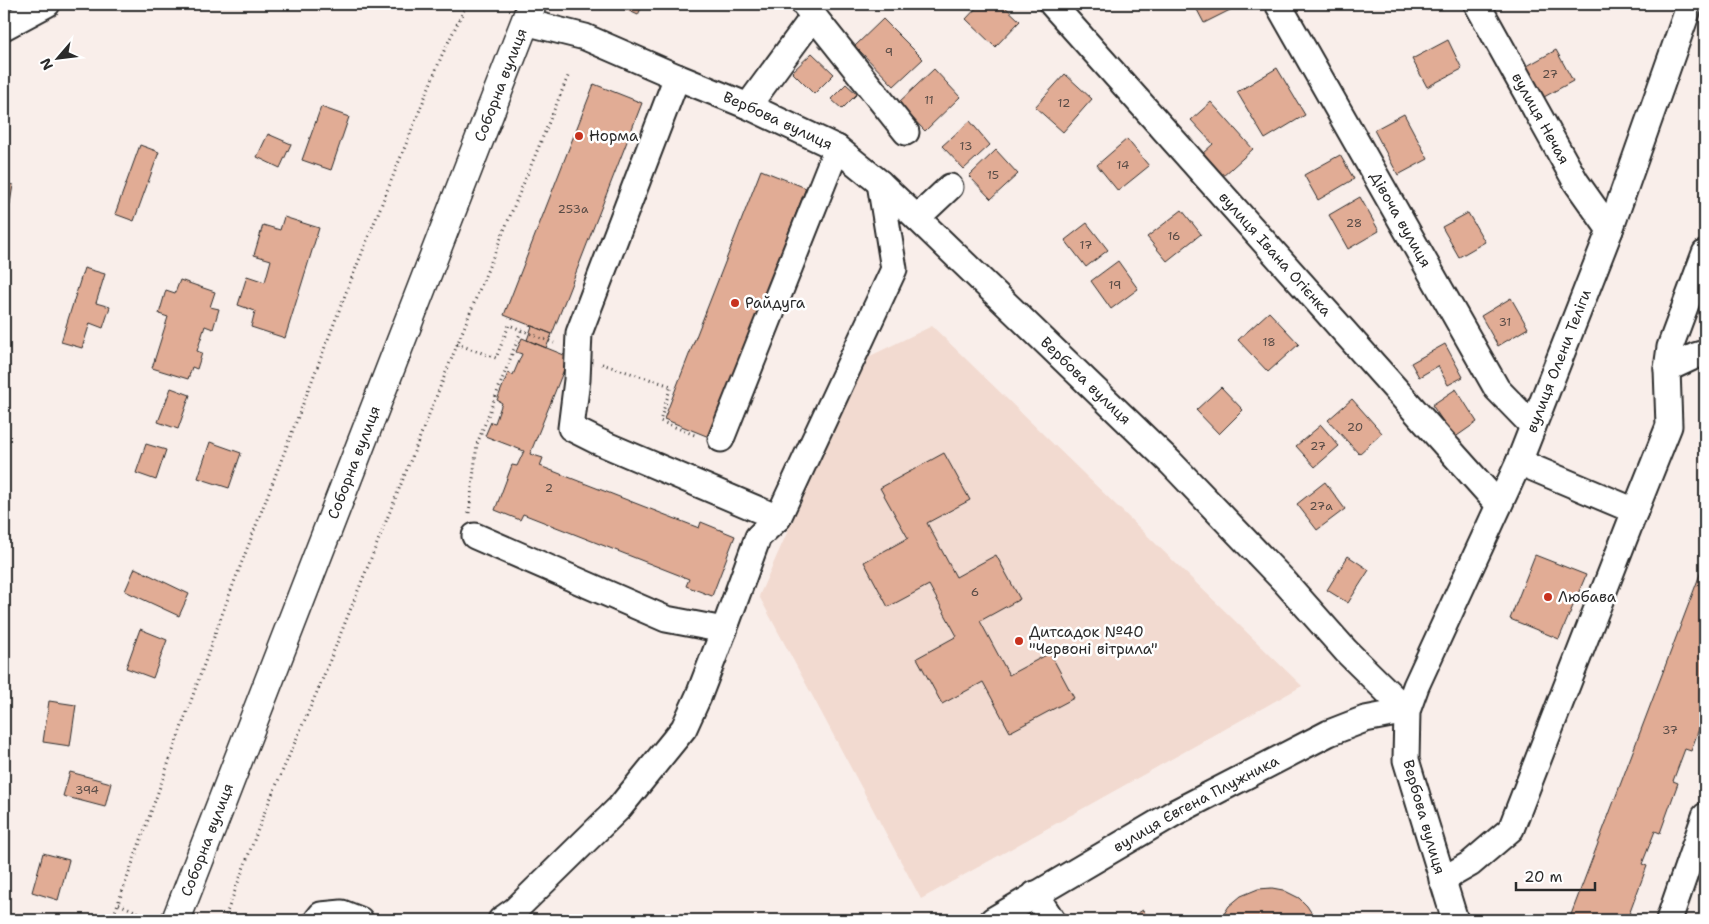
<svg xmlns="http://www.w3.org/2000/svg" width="1709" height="924" viewBox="0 0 1709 924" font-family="'Shantell Sans',sans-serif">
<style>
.built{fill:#f2dad0}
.building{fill:#e1ac95;stroke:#2b2b2b}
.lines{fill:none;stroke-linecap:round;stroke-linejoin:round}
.minor-casing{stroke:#2b2b2b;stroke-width:29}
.major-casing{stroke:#2b2b2b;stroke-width:31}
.path{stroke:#2b2b2b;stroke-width:3;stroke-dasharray:1 4;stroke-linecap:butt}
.minor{stroke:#fff;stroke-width:25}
.major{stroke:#fff;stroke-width:28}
.poi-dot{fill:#c8321e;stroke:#fff;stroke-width:2}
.labels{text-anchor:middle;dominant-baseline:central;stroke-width:5;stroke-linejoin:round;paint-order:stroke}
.number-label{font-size:12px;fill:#584b46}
.street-label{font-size:15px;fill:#2b2b2b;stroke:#fff}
.poi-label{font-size:15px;fill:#2b2b2b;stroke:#fff;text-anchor:start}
</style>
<rect width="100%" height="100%" fill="#f9eeea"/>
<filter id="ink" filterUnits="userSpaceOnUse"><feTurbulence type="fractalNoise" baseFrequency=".02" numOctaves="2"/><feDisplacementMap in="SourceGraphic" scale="10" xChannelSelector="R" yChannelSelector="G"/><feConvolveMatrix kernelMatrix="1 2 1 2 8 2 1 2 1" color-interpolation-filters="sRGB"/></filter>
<g filter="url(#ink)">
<path class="built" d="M 932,326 L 1302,686 L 921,899 L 759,596 L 864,359 Z"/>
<path class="building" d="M 614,4 L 643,4 L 638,15 Z
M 980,4 L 1002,4 L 1020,21 L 995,47 L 966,19 Z
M 1194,4 L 1239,4 L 1240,5 L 1204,23 Z
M 883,19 L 923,59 L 894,86 L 855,46 Z
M 1448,40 L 1462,69 L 1427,87 L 1412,59 Z
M 1556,50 L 1573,81 L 1544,97 L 1527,66 Z
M 812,53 L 834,74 L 814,94 L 792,72 Z
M 1277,68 L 1305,115 L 1265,139 L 1237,92 Z
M 934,69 L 960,97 L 925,131 L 898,103 Z
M 1065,74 L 1092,99 L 1063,132 L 1035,107 Z
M 594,84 L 642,103 L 552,334 L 504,315 Z
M 846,84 L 857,94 L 842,109 L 831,99 Z
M 1211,102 L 1253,149 L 1222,177 L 1202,154 L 1213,144 L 1191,120 Z
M 321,107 L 349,117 L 331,170 L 302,160 Z
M 1404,114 L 1428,159 L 1398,175 L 1374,130 Z
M 970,121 L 990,145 L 964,169 L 942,146 Z
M 268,134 L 291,144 L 280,168 L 257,157 Z
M 1127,139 L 1149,166 L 1118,191 L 1097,165 Z
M 140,145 L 159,152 L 134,221 L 115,214 Z
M 996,150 L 1018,174 L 991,199 L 969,176 Z
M 1340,155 L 1354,179 L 1318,200 L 1304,175 Z
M 761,170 L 806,188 L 709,437 L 664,419 Z
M 4,183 L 13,185 L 7,222 L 4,221 Z
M 1360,197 L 1379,231 L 1348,249 L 1329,215 Z
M 1182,210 L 1201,234 L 1167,261 L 1147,237 Z
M 1468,213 L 1485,242 L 1459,257 L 1442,227 Z
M 284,217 L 319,228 L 285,338 L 251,327 L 255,311 L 238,305 L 247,276 L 265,282 L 271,260 L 254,255 L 263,225 L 280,230 Z
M 1087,223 L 1108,250 L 1086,267 L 1065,240 Z
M 1118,261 L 1138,289 L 1111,309 L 1091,281 Z
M 84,268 L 105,274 L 96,303 L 110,307 L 103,328 L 90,323 L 82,348 L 61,342 Z
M 180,280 L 215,292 L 210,307 L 219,309 L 213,329 L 205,326 L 197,351 L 202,353 L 197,369 L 192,367 L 188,379 L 152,368 L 168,317 L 159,314 L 166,290 L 175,293 Z
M 1511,298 L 1528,328 L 1498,346 L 1481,316 Z
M 1269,312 L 1299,344 L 1268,372 L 1238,340 Z
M 532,326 L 552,334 L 546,348 L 527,340 Z
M 522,338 L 569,357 L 530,454 L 543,458 L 540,466 L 699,528 L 701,522 L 735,536 L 712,596 L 686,586 L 689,579 L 523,514 L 520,520 L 495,510 L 512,465 L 517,466 L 524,451 L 485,436 L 491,422 L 495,423 L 502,403 L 497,400 L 508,373 L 513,375 L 522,354 L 516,352 Z
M 1445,344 L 1463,377 L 1448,385 L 1438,366 L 1419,377 L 1411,363 Z
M 1221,387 L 1243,410 L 1219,434 L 1196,410 Z
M 171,388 L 190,395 L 178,429 L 158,422 Z
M 1456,389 L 1477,422 L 1454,438 L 1432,405 Z
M 1352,399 L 1382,433 L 1359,454 L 1328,420 Z
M 1321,425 L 1339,446 L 1315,467 L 1296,446 Z
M 210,442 L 241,453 L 229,488 L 198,478 Z
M 146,444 L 166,450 L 156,480 L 136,473 Z
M 944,453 L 970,500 L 927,523 L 956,577 L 996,555 L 1020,599 L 980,621 L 1009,675 L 1050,653 L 1074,698 L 1010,732 L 983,682 L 942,704 L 917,658 L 957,636 L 929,585 L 888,607 L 864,562 L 908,538 L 880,488 Z
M 1325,482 L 1345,509 L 1317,530 L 1297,504 Z
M 1535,555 L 1586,575 L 1559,639 L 1510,619 Z
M 1348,556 L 1369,570 L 1348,603 L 1327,590 Z
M 1705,561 L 1705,712 L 1691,751 L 1685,749 L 1673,781 L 1678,783 L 1660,833 L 1655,831 L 1642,864 L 1647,866 L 1627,920 L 1569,920 Z
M 135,568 L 189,594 L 179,616 L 125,591 Z
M 140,629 L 167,640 L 153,678 L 126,668 Z
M 49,701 L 76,705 L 70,746 L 43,742 Z
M 70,772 L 111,783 L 105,807 L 63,796 Z
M 43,853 L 69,860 L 58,900 L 32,892 Z
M 1272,888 L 1283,890 L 1299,898 L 1307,906 L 1316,920 L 1220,920 L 1229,906 L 1241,896 L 1258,889 Z
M 1143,910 L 1149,920 L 1126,920 Z"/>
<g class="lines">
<g class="minor-casing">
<g id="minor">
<path d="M 804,4 L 906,132"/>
<path id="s1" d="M 1052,4 L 1499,505"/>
<path id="s2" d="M 1278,4 L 1497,389 L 1533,426"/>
<path id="s3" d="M 1477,4 L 1576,182 L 1610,230"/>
<path id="s4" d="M 525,22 L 585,37 L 677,77 L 748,106 L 837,148 L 880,183 L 917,218 L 1171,463 L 1284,581 L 1346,651 L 1407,711"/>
<path d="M 4,27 L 47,4"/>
<path d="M 677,77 L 579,333 L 577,380 L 571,428 L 597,441 L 778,518"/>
<path d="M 748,106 L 814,16"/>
<path d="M 917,218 L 950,187"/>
<path d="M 1667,369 L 1695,356 L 1705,353"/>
<path d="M 721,439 L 837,148"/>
<path d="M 1635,511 L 1669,426 L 1667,369 L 1670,347 L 1705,253"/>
<path d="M 475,536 L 666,619 L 724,630"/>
<path d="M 1442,880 L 1470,864 L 1511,829 L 1635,511 L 1519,462"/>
<path d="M 1035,894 L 1052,920"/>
<path d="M 317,920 L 321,915 L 342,913 L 360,920"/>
<path d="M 501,920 L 515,910 L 620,807 L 684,728 L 699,695 L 724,630 L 758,537 L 778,518 L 894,269 L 880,183"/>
<path id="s5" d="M 993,920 L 1176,812 L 1329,733 L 1365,719 L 1407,711"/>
<path id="s6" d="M 1455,920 L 1406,760 L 1407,711 L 1416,686 L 1519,462 L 1610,230 L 1690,4"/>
<path d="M 1669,920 L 1705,816"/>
</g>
</g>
<g class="major-casing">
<g id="major">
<path id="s7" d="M 176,920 L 532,4"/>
</g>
</g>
<path class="path" d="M 600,9 L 602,4
M 457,344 L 496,358 L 509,325 L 554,343
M 602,364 L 671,386 L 660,421 L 697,436
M 469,513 L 477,444 L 521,331
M 119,904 L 146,916
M 112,920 L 228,598 L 347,290 L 442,55 L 467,4
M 224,920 L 265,811 L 320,685 L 478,293 L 569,74"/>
<use href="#minor" class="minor"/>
<use href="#major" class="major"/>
</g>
</g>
<g class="poi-dot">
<circle cx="579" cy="136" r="5"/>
<circle cx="735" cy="303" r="5"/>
<circle cx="1548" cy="597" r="5"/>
<circle cx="1019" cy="641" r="5"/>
</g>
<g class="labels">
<g class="number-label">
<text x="889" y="52">9</text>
<text x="1550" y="74">27</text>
<text x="929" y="100">11</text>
<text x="1064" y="103">12</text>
<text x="966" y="146">13</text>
<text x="1123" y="165">14</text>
<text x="993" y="175">15</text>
<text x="573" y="209">253а</text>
<text x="1354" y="223">28</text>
<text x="1174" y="236">16</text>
<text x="1086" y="245">17</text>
<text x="1115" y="285">19</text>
<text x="1505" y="322">31</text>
<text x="1269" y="342">18</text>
<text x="1355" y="427">20</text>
<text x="1318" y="446">27</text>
<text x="549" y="488">2</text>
<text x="1321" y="506">27а</text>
<text x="975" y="592">6</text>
<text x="1670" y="730">37</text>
<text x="87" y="790">394</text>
</g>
<g class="street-label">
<text stroke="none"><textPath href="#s7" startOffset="896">Соборна вулиця</textPath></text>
<text stroke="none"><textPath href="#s3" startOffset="131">вулиця Нечая</textPath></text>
<text stroke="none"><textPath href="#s4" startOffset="272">Вербова вулиця</textPath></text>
<text stroke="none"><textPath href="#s2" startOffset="248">Дівоча вулиця</textPath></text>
<text stroke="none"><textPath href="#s1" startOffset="335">вулиця Івана Огієнка</textPath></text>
<text stroke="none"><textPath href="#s6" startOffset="598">вулиця Олени Теліги</textPath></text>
<text stroke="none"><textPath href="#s4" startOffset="678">Вербова вулиця</textPath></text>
<text stroke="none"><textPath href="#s7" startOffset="491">Соборна вулиця</textPath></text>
<text stroke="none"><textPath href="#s5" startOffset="234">вулиця Євгена Плужника</textPath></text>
<text transform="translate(1424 817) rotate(74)">Вербова вулиця</text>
<text stroke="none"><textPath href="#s7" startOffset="86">Соборна вулиця</textPath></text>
</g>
<g class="poi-label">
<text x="589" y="136">Норма</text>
<text x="745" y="303">Райдуга</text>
<text x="1558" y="597">Любава</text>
<text x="1029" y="632">Дитсадок №40<tspan x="1029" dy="17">"Червоні вітрила"</tspan></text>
</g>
</g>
<rect width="1709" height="924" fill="none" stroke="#fff" stroke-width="20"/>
<rect x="10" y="10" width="1689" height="904" fill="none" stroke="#2b2b2b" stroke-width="2" filter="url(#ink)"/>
<g transform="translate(58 58) rotate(242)" stroke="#ffffff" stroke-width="4" paint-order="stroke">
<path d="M0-4L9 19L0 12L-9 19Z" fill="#2b2b2b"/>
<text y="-8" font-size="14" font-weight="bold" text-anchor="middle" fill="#2b2b2b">N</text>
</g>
<path d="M1516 882v8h79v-8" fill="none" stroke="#2b2b2b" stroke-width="2.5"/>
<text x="1524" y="882" font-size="15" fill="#2b2b2b" stroke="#ffffff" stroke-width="4" paint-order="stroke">20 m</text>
</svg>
